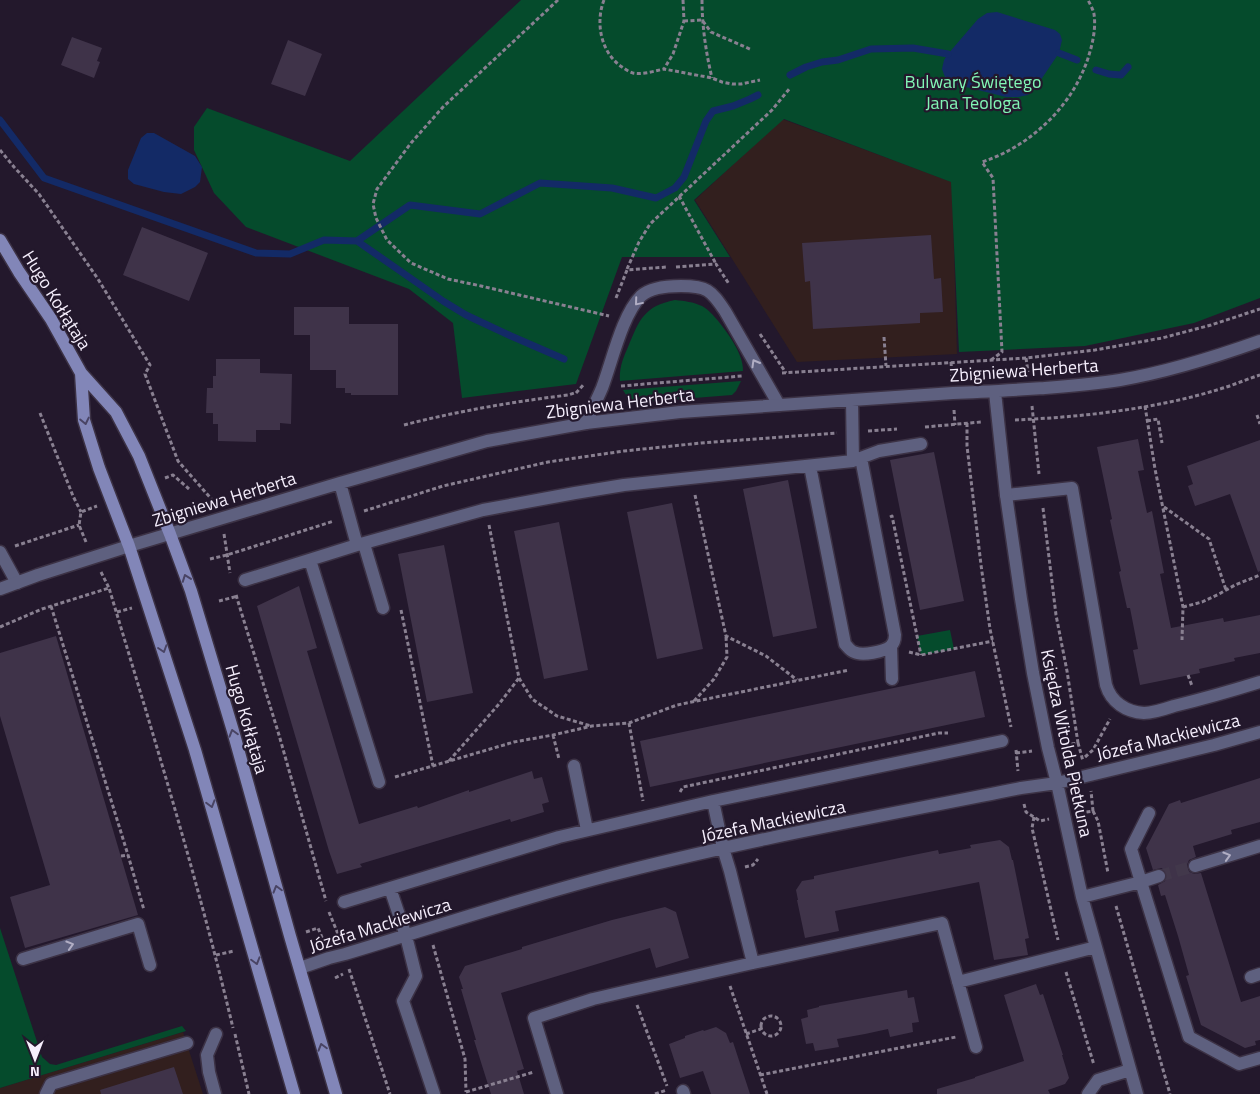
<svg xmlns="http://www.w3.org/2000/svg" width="1260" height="1094" viewBox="0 0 1260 1094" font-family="'Titillium Web',sans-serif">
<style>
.education{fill:#321f1e}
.green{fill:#054b2c}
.water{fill:#132a66}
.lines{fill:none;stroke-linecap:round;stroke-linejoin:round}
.stream{stroke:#132a66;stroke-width:7}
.building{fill:#3f3349}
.street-tunnel{stroke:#42384b;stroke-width:12;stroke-dasharray:12 6;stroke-linecap:butt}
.lane-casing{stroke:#3c3245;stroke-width:15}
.street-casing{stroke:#3c3245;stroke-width:15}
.secondary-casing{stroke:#3c3245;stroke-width:15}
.path{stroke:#898091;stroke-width:3;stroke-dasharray:4 2.5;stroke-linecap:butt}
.lane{stroke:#5e607f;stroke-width:12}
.street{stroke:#5e607f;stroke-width:12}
.secondary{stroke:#8286b8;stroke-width:12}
.oneway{stroke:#b1aec4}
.oneway2{stroke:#494464}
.labels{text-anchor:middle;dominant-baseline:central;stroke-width:4.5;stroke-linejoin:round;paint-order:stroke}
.park-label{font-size:18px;fill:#82f6b5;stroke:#23182c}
.street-label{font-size:18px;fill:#f5eefc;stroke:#23182c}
</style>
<rect width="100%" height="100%" fill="#23182c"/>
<path class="education" d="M 782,119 L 952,182 L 957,354 L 797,362 L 695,200 Z
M 183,1032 L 203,1094 L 0,1094 L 0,1088 Z"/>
<path class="green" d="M 521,0 L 1260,0 L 1260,298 L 1194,323 L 1085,346 L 959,352 L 951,182 L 784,119 L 694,200 L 730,257 L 622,257 L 576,384 L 462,398 L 453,323 L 409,289 L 246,227 L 214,193 L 194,150 L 194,127 L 207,108 L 350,161 Z
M 675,300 C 685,301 693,302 702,306 C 714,312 736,343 740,356 C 742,361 743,366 743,371 L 620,381 C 619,368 623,358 628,347 C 639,320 644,306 675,300 Z
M 741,381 L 736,391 L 732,395 L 631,403 L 623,390 Z
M 950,630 L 954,649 L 921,655 L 917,636 Z
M 0,928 L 42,1057 L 50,1064 L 56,1065 L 182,1026 L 186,1031 L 0,1088 Z"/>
<path class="water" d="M 997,12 L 1055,30 L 1060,34 L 1062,40 L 1059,53 L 1036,87 L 1028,95 L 1018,97 L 1006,97 L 954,84 L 945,77 L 942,69 L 944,60 L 948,54 L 978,19 L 987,13 Z
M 147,133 L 154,133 L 195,156 L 202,167 L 200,182 L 195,187 L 181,194 L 164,192 L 134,184 L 128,179 L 128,170 L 141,138 Z"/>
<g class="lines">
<path class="stream" d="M 1059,53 L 1077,60
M 1096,70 L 1109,74 L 1121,75 L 1128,67
M 790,75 L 806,67 L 822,62 L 838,60 L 871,49 L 913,48 L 948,54
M 0,120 L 44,178 L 256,253 L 290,254 L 324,240 L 357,241 L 410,205 L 480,214 L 540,183 L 612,188 L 656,198 L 675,188 L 684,177 L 706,121 L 713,111 L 733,106 L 750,99 L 758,95
M 357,241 L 416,282 L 443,301 L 466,315 L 511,336 L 564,359"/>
</g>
<path class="building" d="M 72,37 L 102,48 L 97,61 L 100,62 L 94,78 L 61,65 Z
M 288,40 L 322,54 L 305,96 L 271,84 Z
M 142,227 L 208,253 L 189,301 L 123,275 Z
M 931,235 L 934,279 L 941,278 L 943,312 L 920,313 L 920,323 L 813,329 L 810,281 L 805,282 L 802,243 Z
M 294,307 L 349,307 L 349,324 L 398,324 L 398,395 L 351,395 L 351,393 L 345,393 L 345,388 L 336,388 L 336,370 L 310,370 L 310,335 L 294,335 Z
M 216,359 L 260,359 L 260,373 L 292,374 L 291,424 L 280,423 L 280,430 L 256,430 L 256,442 L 218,441 L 218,424 L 213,424 L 213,413 L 206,413 L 207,388 L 213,388 L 213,376 L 216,376 Z
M 1138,439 L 1144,470 L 1138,471 L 1147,513 L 1152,511 L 1164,573 L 1160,574 L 1171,628 L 1223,618 L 1224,622 L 1260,615 L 1260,653 L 1234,658 L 1235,661 L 1199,669 L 1200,673 L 1140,685 L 1133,650 L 1138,649 L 1130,608 L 1127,608 L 1119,572 L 1121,571 L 1110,520 L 1112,519 L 1097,447 Z
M 1260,440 L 1260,571 L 1258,572 L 1230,494 L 1195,506 L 1188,486 L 1193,484 L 1187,466 Z
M 934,452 L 964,601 L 920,610 L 890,460 Z
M 788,480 L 817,628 L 773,637 L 743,489 Z
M 672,503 L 703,649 L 657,659 L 627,512 Z
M 559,522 L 588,670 L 544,679 L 514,531 Z
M 444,545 L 473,693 L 427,702 L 398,554 Z
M 299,586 L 317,648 L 307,651 L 359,824 L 417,806 L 418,808 L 469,790 L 469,792 L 532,771 L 534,779 L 542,777 L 549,802 L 542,804 L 544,812 L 511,822 L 510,819 L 360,864 L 362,867 L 337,874 L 329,851 L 257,606 Z
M 56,636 L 138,915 L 25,948 L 10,897 L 50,885 L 0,716 L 0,653 Z
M 975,671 L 985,717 L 650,787 L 640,741 Z
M 1260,778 L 1260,822 L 1231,830 L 1232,834 L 1193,846 L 1196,857 L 1189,860 L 1187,865 L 1187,869 L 1190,872 L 1194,874 L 1201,873 L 1241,1002 L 1260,996 L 1260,1040 L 1255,1041 L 1256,1045 L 1245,1048 L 1201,1025 L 1186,976 L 1189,975 L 1178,936 L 1165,895 L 1161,896 L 1158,885 L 1165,881 L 1167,874 L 1165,870 L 1161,868 L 1153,870 L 1146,848 L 1169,804 L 1180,800 L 1181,803 Z
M 1000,840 L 1009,847 L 1012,860 L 1013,860 L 1029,938 L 1025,939 L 1028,955 L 994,960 L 979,882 L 835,911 L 839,931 L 805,938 L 797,900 L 798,900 L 796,890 L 802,881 L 814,879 L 814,876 L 899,858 L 938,850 L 939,854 L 971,848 L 970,845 Z
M 665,907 L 676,912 L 689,958 L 656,968 L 650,948 L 501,993 L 524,1069 L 517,1071 L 524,1094 L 491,1094 L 474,1040 L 476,1040 L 461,989 L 463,989 L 459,977 L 465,966 L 522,949 L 522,947 L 612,920 Z
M 1036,984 L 1040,995 L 1043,994 L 1063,1055 L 1062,1055 L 1069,1078 L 1065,1084 L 1048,1090 L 1050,1094 L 937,1094 L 937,1089 L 975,1078 L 975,1077 L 1024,1061 L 1004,995 Z
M 907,990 L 908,998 L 914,997 L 919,1022 L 912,1023 L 913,1032 L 890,1037 L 888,1029 L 865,1034 L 837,1039 L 839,1047 L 815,1051 L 813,1043 L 806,1044 L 801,1019 L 808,1017 L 807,1010 L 819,1007 L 819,1006 Z
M 716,1027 L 726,1033 L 730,1043 L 733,1042 L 750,1094 L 711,1094 L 703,1071 L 680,1078 L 669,1044 L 685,1038 L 685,1036 L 703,1030 L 704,1031 Z
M 174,1067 L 183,1094 L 101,1094 L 100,1090 Z"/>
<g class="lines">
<path class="street-tunnel" d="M 1159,876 L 1195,866"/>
<g class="lane-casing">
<path id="lane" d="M 586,423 C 591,411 597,400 602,388 C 612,362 622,315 641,296 C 651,287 668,286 681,286 C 707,286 711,290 725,311 L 779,405
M 1006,495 L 1072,488 L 1106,685 C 1111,702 1126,712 1144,713 C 1153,713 1165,709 1174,706 C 1203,699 1231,691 1260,682
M 0,552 L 17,583
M 23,959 L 138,924 L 150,965
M 46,1094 L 51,1084 L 187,1043
M 215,1094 L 209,1072 L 207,1055 L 216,1034"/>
</g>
<g class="street-casing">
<path id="street" d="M 995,392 L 1006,495 L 1021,599 L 1033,673 L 1048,748 L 1057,783 L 1082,897 L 1137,1094
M 855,460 L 879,451 L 921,444
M 810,466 L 845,644 C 848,647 850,651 854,652 C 862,656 884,652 891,646 C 894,643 895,639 895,635 L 861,458
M 340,483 L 357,545 L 483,510 L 575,493 L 624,485 L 853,461 L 852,400
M 364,544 L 383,608
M 310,560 L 379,782
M 245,580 L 357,545
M 0,589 L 38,575 L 129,546 L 340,483 L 487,441 L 586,423 L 680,412 L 953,393 C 984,392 1014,390 1045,388 C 1070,386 1095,384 1120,380 C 1168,372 1215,357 1260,341
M 891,646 L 892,679
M 574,766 L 587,830
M 713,801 L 723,848 L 730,871 L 753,963
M 1149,813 L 1131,849 L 1141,882 L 1159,876
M 1195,866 L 1260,846
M 390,888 L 406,936 L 416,976 L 403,1001 L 434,1094
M 1082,897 L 1141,882 L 1189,1037 L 1239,1064 L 1260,1058
M 344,902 L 559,837 L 713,801 L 1002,741
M 300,968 L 329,958 L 345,954 C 431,928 516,900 603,877 C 740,841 881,816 1021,788 L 1057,783 L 1214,745 L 1260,732
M 1251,977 L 1260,974
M 958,982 L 1096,947
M 683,1091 L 684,1094
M 557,1094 L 534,1018 L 593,999 L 632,990 L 753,963 L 942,923 L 976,1047
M 1088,1094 L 1098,1080 L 1130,1070"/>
</g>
<g class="secondary-casing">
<path id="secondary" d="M 0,240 L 19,272 L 51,319 L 81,373 L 116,412 L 139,456 L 170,534 L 191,591 L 233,731 L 290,936 L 336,1094
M 81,373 L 84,420 L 99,468 L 129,546 L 195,750 L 294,1094"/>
</g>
<path class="path" d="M 558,0 L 443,107 L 411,143 L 377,189 L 373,204 L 376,218 L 387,240 L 411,263 L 448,279 L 481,286 L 609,316
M 604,0 C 595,23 601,53 622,67 C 625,69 629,72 633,73 C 643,75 654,71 664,69
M 683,0 L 684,21 L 673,54 L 664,69 L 712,78 L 722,82 L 732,84 L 741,84 L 760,80
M 702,0 C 702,26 706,53 712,78
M 684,21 L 702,20 L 711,32 L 752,50
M 0,150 L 14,167 L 39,194 L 98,279 L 150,365 L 145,374 L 178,461 L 214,502
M 679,196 L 716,264
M 676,267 L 716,264 L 729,284
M 627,269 L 639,242 L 650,224 L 772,110 L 790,88
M 616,298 L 627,270 L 667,267
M 760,334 L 786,373
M 884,337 L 886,366
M 1026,358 L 1028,372
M 991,360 L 1002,352 L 993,178 L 982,162 C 1031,146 1074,105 1089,55 C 1093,42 1096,27 1094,14 C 1093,9 1090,4 1088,0
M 951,362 L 952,377
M 782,373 L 1026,358 L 1095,350 L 1162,338 L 1211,325 L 1260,309
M 621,386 L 742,376
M 576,393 L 584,384
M 1032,406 L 1039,474
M 1145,406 L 1155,469 L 1183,607 L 1182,640
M 954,410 L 955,425
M 40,413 L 73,496 L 81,512
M 1257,415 L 1260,424
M 1015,420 C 1082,417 1156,409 1220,389 C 1234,385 1247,379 1260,375
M 1147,421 L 1158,419 L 1162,443
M 967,423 L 967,446 L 981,565 L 990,629 L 1011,727
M 404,425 C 458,411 512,402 568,395 L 577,392
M 925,427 L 981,422
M 868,431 L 897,429
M 165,478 L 173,475 L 189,489
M 695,495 L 726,636 L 766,656 L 797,680
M 1164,507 L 1209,539 L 1226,590
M 1043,508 L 1056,615 L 1067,671 L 1078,743
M 364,511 L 443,486 L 548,462 L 624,451 L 701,443 L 837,433
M 890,517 L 892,516 L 921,655
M 489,525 L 519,678 L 532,699 L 557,716 L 591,726
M 224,534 L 230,573
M 86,542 L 79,525 L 81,512 L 97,506
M 15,546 L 79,525
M 210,559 L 227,555 L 334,521
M 101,572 L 109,588
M 236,595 L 279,735 L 326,901
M 219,601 L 238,596
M 51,606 L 128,855 L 144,910
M 1183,607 L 1202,602 L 1219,594 L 1235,585 L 1260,575
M 401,610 L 433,766
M 117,612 L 132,608
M 0,627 L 42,609 L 109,588 C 153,734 198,880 233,1028
M 909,652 L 921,655 L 993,641
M 1188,675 L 1192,686
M 694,701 L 714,679 L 727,657 L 726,636
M 629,723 L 643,801
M 553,735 L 559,759
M 1065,745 L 1078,743 L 1083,761
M 1016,750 L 1018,771
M 1016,753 L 1032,751
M 1085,757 L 1093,750 L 1110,719
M 449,761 L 499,704 L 519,678
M 395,777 L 514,742 L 553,735 L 592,726 L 629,723 L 677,705 L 849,670
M 680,792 L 683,787 L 939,733 L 948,733
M 1024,804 L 1026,812 L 1040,821 L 1049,819
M 1093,811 L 1098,821 L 1108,873
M 1080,813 L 1093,811 L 1091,791
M 1034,817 L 1032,828 L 1058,940
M 121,856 L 128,855
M 745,867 L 753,865 L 758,859
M 1116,906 L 1170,1094
M 329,912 L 340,939
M 306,932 L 318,928 L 324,942 L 325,941
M 433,945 L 465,1059 L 466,1092
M 216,955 L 234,951
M 349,969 L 390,1094
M 1066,972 L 1094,1065
M 335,978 L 343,974
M 730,986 L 767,1094
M 637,1005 L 667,1086
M761 1026a10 10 0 1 1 20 0a10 10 0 1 1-20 0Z
M 235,1034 L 249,1094
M 746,1034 L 761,1029
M 760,1075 L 956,1037
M 466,1092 L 534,1072
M 655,1094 L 667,1090"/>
<use href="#lane" class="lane"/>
<use href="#street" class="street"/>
<use href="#secondary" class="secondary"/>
</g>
<defs><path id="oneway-chevron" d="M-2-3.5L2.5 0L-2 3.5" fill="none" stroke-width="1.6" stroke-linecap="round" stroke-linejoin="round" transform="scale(1.25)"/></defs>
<g class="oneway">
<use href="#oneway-chevron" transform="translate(638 302) rotate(130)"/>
<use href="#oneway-chevron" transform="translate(755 363) rotate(-120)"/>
<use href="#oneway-chevron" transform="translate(1227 856) rotate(-17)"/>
<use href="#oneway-chevron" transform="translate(70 945) rotate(-17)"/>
</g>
<g class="oneway2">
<use href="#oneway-chevron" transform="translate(85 421) rotate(78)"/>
<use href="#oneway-chevron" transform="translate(186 578) rotate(-110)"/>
<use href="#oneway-chevron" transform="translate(163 649) rotate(72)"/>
<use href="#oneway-chevron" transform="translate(233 733) rotate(-106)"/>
<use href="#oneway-chevron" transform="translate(211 804) rotate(74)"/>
<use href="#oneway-chevron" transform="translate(277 889) rotate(-106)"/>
<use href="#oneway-chevron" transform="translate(256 961) rotate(74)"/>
<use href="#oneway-chevron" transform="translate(322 1047) rotate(-106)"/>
</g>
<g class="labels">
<g class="park-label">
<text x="973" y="81">Bulwary Świętego<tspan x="973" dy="21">Jana Teologa</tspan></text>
</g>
<g class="street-label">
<text transform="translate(57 300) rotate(58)">Hugo Kołłątaja</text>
<text transform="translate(1024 370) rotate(-4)">Zbigniewa Herberta</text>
<text transform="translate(620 403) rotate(-7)">Zbigniewa Herberta</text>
<text transform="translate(224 499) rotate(-17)">Zbigniewa Herberta</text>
<text transform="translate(247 719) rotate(74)">Hugo Kołłątaja</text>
<text transform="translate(1168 737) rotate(-14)">Józefa Mackiewicza</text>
<text transform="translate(1067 743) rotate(78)">Księdza Witolda Pietkuna</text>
<text transform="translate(773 821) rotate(-12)">Józefa Mackiewicza</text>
<text transform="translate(380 925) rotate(-17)">Józefa Mackiewicza</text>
</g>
</g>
<g transform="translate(35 1059) rotate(180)" stroke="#23182c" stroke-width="4" paint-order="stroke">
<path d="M0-4L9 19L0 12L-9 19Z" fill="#f5eefc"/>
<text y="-8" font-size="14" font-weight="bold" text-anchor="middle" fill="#f5eefc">N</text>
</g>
</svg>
